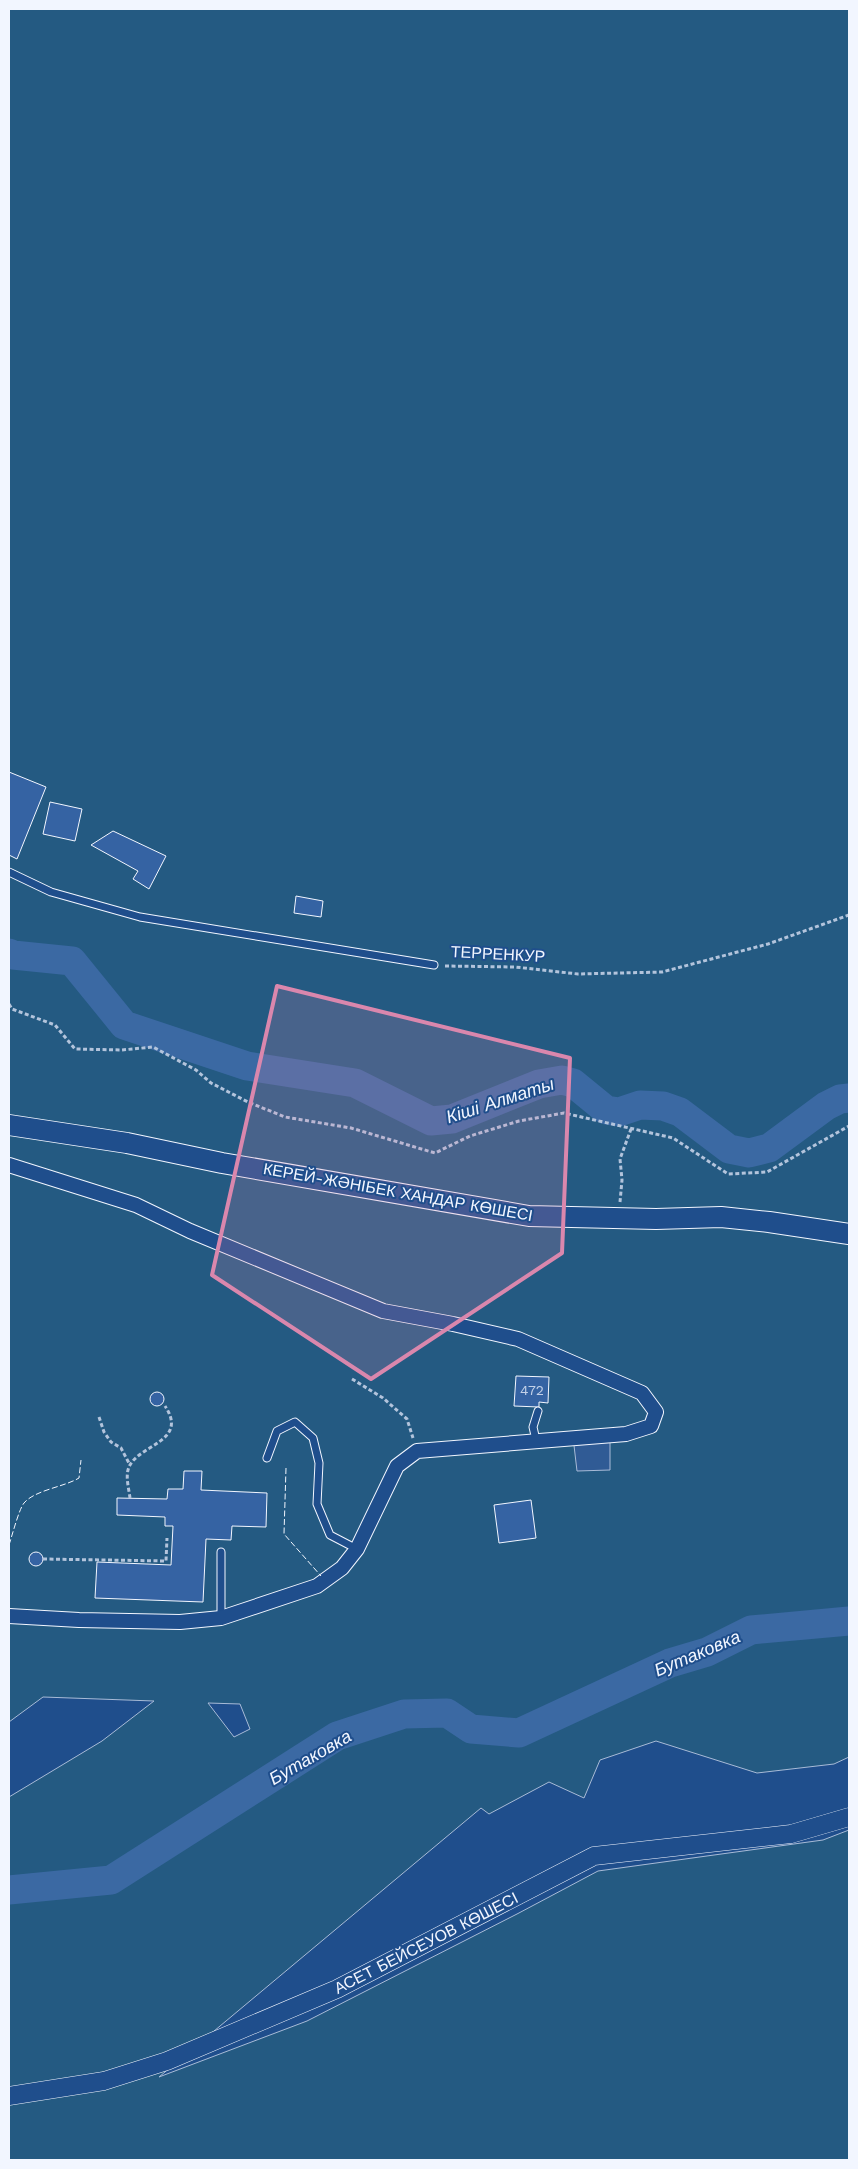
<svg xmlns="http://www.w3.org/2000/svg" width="858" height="2169" viewBox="0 0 858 2169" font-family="'Work Sans',sans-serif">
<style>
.green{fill:#245a82;stroke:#a8bbd7;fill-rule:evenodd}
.parking{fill:#305b95;stroke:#a8bbd7}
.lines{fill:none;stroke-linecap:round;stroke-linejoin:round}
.river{stroke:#3b69a3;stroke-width:29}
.building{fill:#3563a3;stroke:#f2f6ff}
.service-casing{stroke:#f2f6ff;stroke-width:9}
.minor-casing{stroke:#f2f6ff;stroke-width:16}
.tertiary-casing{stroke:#f2f6ff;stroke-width:19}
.secondary-casing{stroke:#f2f6ff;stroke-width:22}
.path{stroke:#b3c4dc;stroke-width:3;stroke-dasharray:4 2.5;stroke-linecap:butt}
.service{stroke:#1f4e8c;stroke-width:7}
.minor{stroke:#1f4e8c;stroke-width:14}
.tertiary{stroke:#1f4e8c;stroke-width:18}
.secondary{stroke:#1f4e8c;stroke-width:20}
.fence{stroke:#f2f6ff;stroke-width:1;stroke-dasharray:6 2.5;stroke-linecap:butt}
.marked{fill:#da87ad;fill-opacity:0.2;stroke:#da87ad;stroke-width:4;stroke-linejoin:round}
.labels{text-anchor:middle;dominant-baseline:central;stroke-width:4;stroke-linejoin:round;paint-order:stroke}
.number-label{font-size:14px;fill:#c3d1e8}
.street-label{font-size:16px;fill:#f2f6ff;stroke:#1f4e8c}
.water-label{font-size:18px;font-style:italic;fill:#f2f6ff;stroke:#1f4e8c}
</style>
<rect width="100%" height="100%" fill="#1f4e8c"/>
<path class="green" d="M 9,9 L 849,9 L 849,1757 L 834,1764 L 757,1773 L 656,1741 L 600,1760 L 584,1798 L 549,1782 L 489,1814 L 481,1808 L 159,2077 L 307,2021 L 517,1914 L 598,1871 L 823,1840 L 849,1830 L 849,2160 L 9,2160 L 9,1797 L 102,1741 L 154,1701 L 43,1697 L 9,1722 ZM 208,1703 L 240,1704 L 250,1729 L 234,1737 Z"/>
<path class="parking" d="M 610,1435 L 610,1470 L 577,1471 L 573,1437 Z"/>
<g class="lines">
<path class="river" d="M 9,953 L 13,955 L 72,961 L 124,1025 L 247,1066 L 355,1083 L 431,1121 L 452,1119 L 539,1084 L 562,1080 L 573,1083 L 606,1110 L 619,1112 L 640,1105 L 663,1106 L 680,1112 L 729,1149 L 749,1153 L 769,1148 L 826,1106 L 840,1099 L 849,1098
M 9,1890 L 111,1880 L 337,1736 L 404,1714 L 447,1713 L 471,1729 L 519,1733 L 670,1663 L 707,1652 L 751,1630 L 849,1621"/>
</g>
<path class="building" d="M 9,772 L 46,787 L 17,859 L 9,855 Z
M 50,802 L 82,809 L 75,841 L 43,834 Z
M 113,831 L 166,856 L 149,889 L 133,879 L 138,871 L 91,845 Z
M 296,896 L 323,901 L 321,917 L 294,913 Z
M 516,1376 L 549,1377 L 548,1403 L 539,1402 L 539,1407 L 514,1406 Z
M150 1399a7 7 0 1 1 14 0a7 7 0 1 1-14 0Z
M 184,1471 L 202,1471 L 201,1490 L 267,1493 L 266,1527 L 232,1526 L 231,1540 L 206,1539 L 203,1602 L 95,1598 L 97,1562 L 171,1565 L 173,1526 L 165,1526 L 165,1517 L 117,1515 L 117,1498 L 167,1499 L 168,1489 L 183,1489 Z
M 531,1500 L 536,1538 L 499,1543 L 494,1505 Z
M29 1559a7 7 0 1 1 14 0a7 7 0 1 1-14 0Z"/>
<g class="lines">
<g class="service-casing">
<path id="service" d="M 9,872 L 51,892 L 140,917 L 434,965
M 536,1440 L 533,1427 L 538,1411
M 267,1458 L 277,1431 L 295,1422 L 313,1438 L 319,1463 L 317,1504 L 330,1535 L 357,1549
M 221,1618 L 221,1552"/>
</g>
<g class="minor-casing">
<path id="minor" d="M 9,1165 L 136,1205 L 190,1231 L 383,1311 L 453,1324 L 518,1339 L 642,1393 L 656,1412 L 651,1426 L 626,1434 L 417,1451 L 397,1466 L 357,1549 L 342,1568 L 317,1586 L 221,1618 L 180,1622 L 79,1620 L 9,1616"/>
</g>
<g class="tertiary-casing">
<path id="tertiary" d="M 9,2096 L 104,2081 L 167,2061 L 337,1989 L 594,1856 L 791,1834 L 849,1817"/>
</g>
<g class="secondary-casing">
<path id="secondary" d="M 9,1125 L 127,1143 L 222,1163 L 529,1216 L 656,1219 L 721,1217 L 769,1222 L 849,1234"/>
</g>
<path class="path" d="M 445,966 L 515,967 L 578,974 L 662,972 L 768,944 L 849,915
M 9,1004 L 12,1009 L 55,1025 L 75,1049 L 122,1050 L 153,1047 L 196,1070 L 211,1083 L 248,1102 L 285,1117 L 351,1128 L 435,1153 L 470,1136 L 519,1121 L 564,1113 L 673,1138 L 728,1174 L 767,1172 L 849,1126
M 620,1202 L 622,1180 L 620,1159 L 631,1129
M 352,1379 L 383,1398 L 407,1419 L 413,1438
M 99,1417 L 104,1432 L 111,1442 L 121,1448 L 130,1465
M 130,1498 C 129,1489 125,1476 129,1467 C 139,1444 189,1442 165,1406
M 43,1559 L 166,1561 L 167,1538"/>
<use href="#service" class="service"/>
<use href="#minor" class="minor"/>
<use href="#tertiary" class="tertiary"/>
<use href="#secondary" class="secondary"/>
<path class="fence" d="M 286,1468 L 284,1534 L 321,1576
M 9,1545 C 12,1536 19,1509 24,1503 C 35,1490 64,1487 79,1478 L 81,1460"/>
</g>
<path class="marked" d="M 277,986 L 570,1058 L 562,1253 L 371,1379 L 212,1275 Z"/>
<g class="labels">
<g class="number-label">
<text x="532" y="1390">472</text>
</g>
<g class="street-label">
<text transform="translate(498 954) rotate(3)">ТЕРРЕНКУР</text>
<text transform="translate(398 1192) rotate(10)">КЕРЕЙ-ЖӘНІБЕК ХАНДАР КӨШЕСІ</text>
<text transform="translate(426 1943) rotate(-27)">АСЕТ БЕЙСЕУОВ КӨШЕСІ</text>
</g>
<g class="water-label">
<text transform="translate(500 1100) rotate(-18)">Кіші Алматы</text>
<text transform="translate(697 1653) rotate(-23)">Бутаковка</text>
<text transform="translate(310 1757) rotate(-30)">Бутаковка</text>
</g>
</g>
<rect width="858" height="2169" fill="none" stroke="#f2f6ff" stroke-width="20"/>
</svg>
